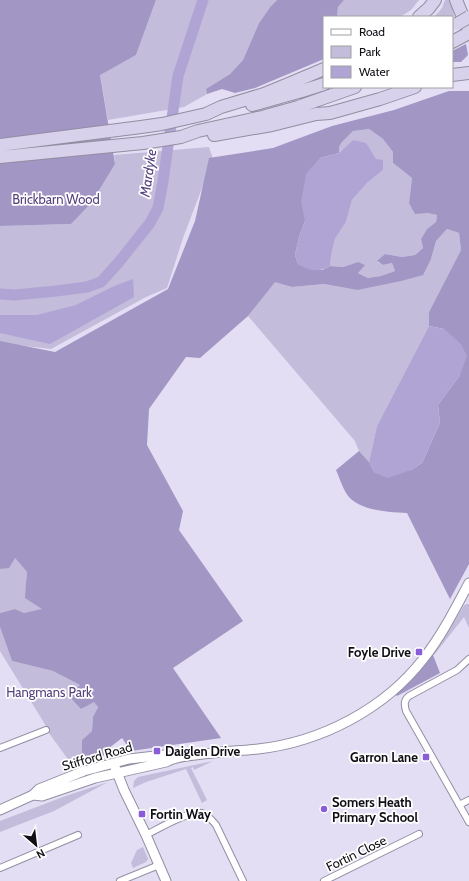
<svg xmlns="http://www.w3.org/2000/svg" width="469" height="881" viewBox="0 0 469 881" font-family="Cabin,sans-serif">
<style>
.green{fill:#c3bcda}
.forest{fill:#a296c5;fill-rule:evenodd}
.water{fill:#b0a4d4}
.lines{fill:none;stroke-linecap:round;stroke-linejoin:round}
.river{stroke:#b0a4d4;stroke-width:11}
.street-casing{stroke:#938fa3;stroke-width:8}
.secondary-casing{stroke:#938fa3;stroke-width:11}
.highway-casing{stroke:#928da0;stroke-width:14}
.street{stroke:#fff;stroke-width:6}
.secondary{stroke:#fff;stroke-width:9}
.highway{stroke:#d7d1eb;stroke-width:12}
.highway-bridge-casing{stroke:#928da0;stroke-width:14;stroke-linecap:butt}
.highway-bridge{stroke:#d7d1eb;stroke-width:12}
.poi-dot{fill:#885dd7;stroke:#fff;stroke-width:1.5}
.labels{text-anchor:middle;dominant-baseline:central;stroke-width:3.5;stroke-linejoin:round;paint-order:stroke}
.park-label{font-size:13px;fill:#55417e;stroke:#fff}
.poi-label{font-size:13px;font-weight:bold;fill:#110f16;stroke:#fff;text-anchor:start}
.street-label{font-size:13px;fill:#110f16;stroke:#fff}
.water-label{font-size:14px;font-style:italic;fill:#55427f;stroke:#fff}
</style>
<rect width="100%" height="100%" fill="#e3def4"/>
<path class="green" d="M 156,0 L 277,0 L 271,6 L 259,23 L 243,60 L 230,74 L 206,89 L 207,94 L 184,107 L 108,120 L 100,74 L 136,55 Z
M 344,0 L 419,0 L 411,10 L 400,17 L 337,17 L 338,7 Z
M 445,0 L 450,0 L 454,15 L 451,17 L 434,17 L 442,8 Z
M 369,129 L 383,139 L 393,152 L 393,163 L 412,178 L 409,203 L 427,213 L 437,215 L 436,222 L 427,229 L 421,239 L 423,248 L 415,255 L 402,257 L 385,254 L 377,262 L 383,265 L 392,263 L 395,271 L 381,276 L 368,278 L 357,272 L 358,262 L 343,267 L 330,266 L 331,256 L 335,239 L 346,222 L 352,200 L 367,183 L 383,170 L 376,159 L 353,140 L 339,153 L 339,147 L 342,142 L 353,131 Z
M 209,147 L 213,159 L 183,238 L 167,288 L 146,297 L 51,349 L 0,343 L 0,226 L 71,224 L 115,164 L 114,155 Z
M 447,229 L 459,233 L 461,250 L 429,312 L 429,326 L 377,426 L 369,462 L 359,451 L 355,441 L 248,316 L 275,281 L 292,287 L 324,284 L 357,290 L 431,259 L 436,241 Z
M 14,557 L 27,572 L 26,583 L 43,610 L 24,613 L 15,609 L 0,613 L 0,569 L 9,567 Z
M 467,604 L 469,604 L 469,628 L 464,617 L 434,655 L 432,654 L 451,627 L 464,605 Z
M 0,627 L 12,661 L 53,671 L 80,685 L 81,709 L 94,701 L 98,707 L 93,717 L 92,731 L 82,740 L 82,755 L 89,760 L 72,765 L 49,733 L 46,726 L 0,651 Z
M 213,761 L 194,770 L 193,767 L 191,768 L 207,800 L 202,803 L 186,769 L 146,782 L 133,788 L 134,781 L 138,777 Z
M 108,782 L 54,811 L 0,832 L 0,821 L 63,797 Z
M 143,847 L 148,859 L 146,862 L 133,868 L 131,863 L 137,850 Z"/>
<path class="forest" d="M 0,0 L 156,0 L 136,55 L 100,75 L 115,164 L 91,203 L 71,224 L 0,226 Z
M 277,0 L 344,0 L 338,7 L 337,17 L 324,17 L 324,59 L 255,88 L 235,93 L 222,89 L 207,94 L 206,89 L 230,74 L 243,60 L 259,23 L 271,6 Z
M 466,44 L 468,55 L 461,62 L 452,62 L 452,51 Z
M 449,91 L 469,91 L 469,564 L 450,599 L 407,513 C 388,512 357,511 346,493 C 342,486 339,477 336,470 L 359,451 L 369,462 L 375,473 L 411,470 L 422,463 L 440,423 L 438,405 L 460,375 L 444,329 L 429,326 L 429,312 L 461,250 L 459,233 L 447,229 L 436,241 L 431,259 L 423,275 L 401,281 L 357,290 L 324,284 L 292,287 L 275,282 L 248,316 L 200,358 L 186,357 L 149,409 L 147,445 L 183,511 L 179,530 L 243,621 L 173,668 L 221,738 L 131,751 L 122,738 L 109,748 L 106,755 L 89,759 L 82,755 L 82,740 L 92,731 L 93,717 L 98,707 L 94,702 L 81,709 L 69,696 L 80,685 L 53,671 L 12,661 L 0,627 L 0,613 L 15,609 L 24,613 L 42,609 L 25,598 L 26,583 L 27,572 L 15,558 L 9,568 L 0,569 L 0,341 L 55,352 L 168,289 L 195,221 L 209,158 L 273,148 L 332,126 L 394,110 ZM 369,129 L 383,139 L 393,152 L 393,163 L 412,178 L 409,203 L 415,214 L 427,213 L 437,215 L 436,222 L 427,229 L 421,239 L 423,248 L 415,255 L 402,257 L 385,254 L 377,261 L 383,265 L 392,263 L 395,271 L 381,276 L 368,278 L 358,273 L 365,265 L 358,262 L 343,267 L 330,266 L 322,270 L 298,264 L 295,255 L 299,237 L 305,221 L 320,158 L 339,153 L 339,147 L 342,142 L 353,131 Z
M 432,654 L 433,655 L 440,673 L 397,696 L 395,693 Z"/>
<path class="water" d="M 353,140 L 366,143 L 376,159 L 383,160 L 383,170 L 367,183 L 352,200 L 346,222 L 335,239 L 331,256 L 330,266 C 317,273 311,271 298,264 L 295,255 L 299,237 L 305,221 L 301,202 L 306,174 L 320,158 L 339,153 Z
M 133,279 L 134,297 L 50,344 L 0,333 L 0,315 L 37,315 L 76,305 L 112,287 Z
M 429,326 L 444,329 L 461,344 L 467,356 L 460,375 L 438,405 L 440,423 L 422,463 L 411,470 L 388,478 L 375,473 L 369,462 L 377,426 Z"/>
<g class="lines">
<path class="river" d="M 0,294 L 15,295 L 56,291 L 87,287 L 101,282 L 119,262 L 150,223 L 158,208 L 163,181 L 178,76 L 203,0"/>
<g class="street-casing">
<path id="street" d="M 469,659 L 457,670 L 409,696 C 404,700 404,704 406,711 L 469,822
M 0,748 L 46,730
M 459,805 L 469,800
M 146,835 C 158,829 189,810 202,813 C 208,815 212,820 216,825 L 243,881
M 0,868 L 78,835
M 120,881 L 159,865
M 324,881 L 419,834"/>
</g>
<g class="secondary-casing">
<path id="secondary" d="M 115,767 L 124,790 L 146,835 L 166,881
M 33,795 L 42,796 L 95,778 L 166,762 C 175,757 185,756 195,755 C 216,752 237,751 258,749 C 321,742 385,709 424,658 C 442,635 455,609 469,583
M 0,810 L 33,795 L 39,789 L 84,771 L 129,759 L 164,755 L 172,758"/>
</g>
<g class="highway-casing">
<path id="highway" d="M 456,0 L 465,22 L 469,29
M 419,17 L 429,8 L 435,0
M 452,42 L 469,33
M 452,75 L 469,73
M 252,105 L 302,91 L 324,84
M 214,135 L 272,125 L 316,114 L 330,113 L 380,99 L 415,87
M 0,145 L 141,127 L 162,124 L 206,114 L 221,107 L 264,94 L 286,85 L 324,69
M 0,157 L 143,143 L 181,137 L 198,131 L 262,117 L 298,107 L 355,87"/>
</g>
<use href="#street" class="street"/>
<use href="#secondary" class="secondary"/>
<use href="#highway" class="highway"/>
<g class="highway-bridge-casing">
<path id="highway-bridge" d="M 457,24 L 469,17"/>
</g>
<use href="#highway-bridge" class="highway-bridge"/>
</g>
<g class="poi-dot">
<rect x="415" y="648" width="8" height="8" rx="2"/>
<rect x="153" y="747" width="8" height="8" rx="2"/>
<rect x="422" y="753" width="8" height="8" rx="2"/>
<circle cx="324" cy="809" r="4"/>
<rect x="138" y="810" width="8" height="8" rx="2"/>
</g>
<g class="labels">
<g class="park-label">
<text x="56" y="199">Brickbarn Wood</text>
<text x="49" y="692">Hangmans Park</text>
</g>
<g class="poi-label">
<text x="411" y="652" text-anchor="end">Foyle Drive</text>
<text x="165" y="751">Daiglen Drive</text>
<text x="418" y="757" text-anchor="end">Garron Lane</text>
<text x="332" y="802">Somers Heath<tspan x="332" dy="15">Primary School</tspan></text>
<text x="150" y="814">Fortin Way</text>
</g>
<g class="street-label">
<text transform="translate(97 756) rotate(-16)">Stifford Road</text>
<text transform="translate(356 853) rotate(-26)">Fortin Close</text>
</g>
<g class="water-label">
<text transform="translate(148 173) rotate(-82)">Mardyke</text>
</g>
</g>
<rect x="323" y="16" width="130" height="72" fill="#ffffff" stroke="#a09fa2"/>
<rect x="331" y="29" width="20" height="6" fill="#ffffff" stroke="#a09fa2"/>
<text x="359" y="36" font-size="12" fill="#110f16">Road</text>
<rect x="331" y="46" width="20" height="12" fill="#c3bcda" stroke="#a09fa2"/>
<text x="359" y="56" font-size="12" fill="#110f16">Park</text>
<rect x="331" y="66" width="20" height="12" fill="#b0a4d4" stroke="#a09fa2"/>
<text x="359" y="76" font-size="12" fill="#110f16">Water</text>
<g transform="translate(36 845) rotate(152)" stroke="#ffffff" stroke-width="3" paint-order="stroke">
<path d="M0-3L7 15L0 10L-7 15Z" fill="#110f16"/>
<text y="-6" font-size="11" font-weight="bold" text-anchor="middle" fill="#110f16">N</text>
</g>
</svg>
